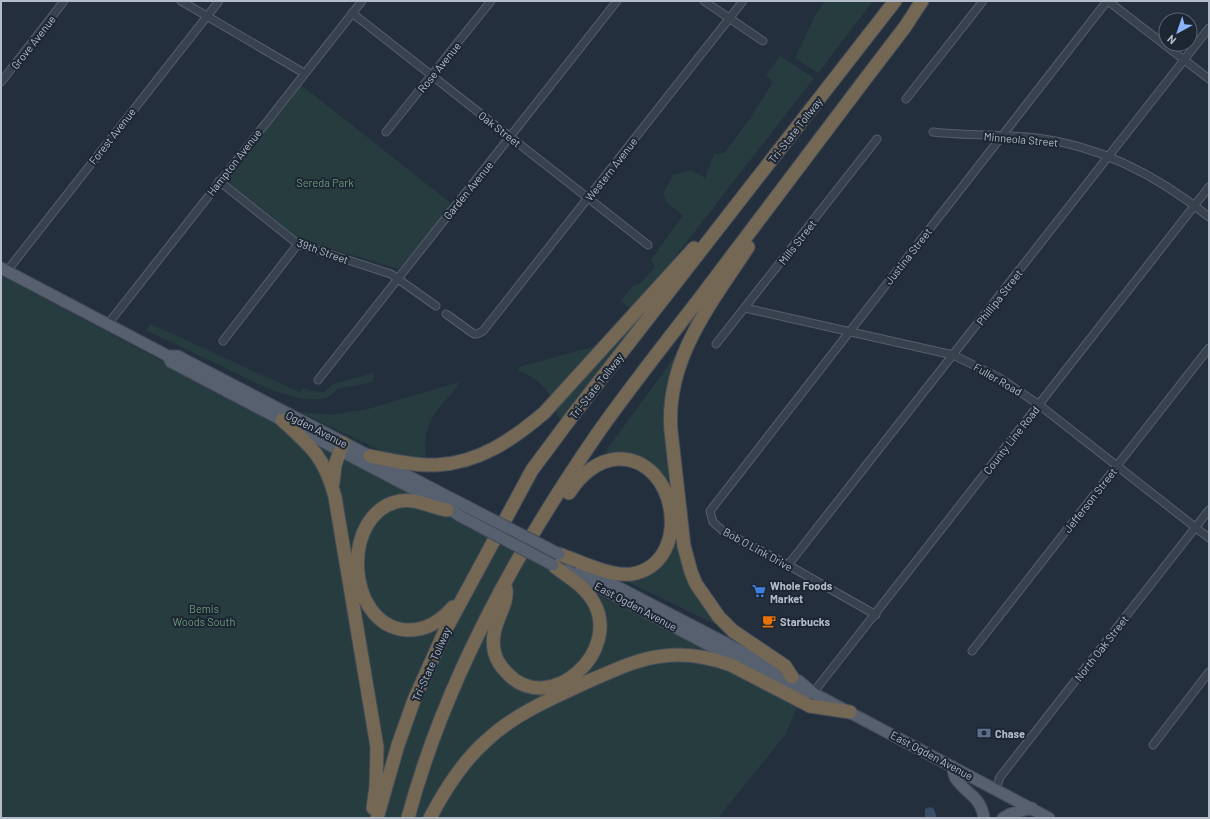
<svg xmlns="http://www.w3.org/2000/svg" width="1210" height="819" viewBox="0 0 1210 819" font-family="Barlow,sans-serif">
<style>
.green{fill:#263c3f}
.water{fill:#394c67}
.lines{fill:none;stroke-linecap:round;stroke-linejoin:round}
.street-casing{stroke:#565f6c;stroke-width:9}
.primary-casing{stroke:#414a57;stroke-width:13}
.highway-casing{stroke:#434c59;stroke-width:15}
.street{stroke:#38414e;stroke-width:7}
.primary{stroke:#56606e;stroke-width:11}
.highway{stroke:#746855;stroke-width:13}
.primary-bridge-casing{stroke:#414a57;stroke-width:13;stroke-linecap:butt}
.primary-bridge{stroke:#56606e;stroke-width:11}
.labels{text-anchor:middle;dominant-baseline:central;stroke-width:4;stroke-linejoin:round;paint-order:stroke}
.street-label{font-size:11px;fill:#b4bcc9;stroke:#1d2633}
.park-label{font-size:11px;fill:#6b9a76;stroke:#1d2633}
.poi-label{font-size:11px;font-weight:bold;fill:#b4bcc9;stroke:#1d2633;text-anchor:start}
</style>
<rect width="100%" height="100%" fill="#242f3e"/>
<path class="green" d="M 825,1 L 873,1 L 818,73 L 795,58 L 816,14 Z
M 780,56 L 814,78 L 640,302 L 630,309 L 621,301 L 632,287 L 642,282 L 655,267 L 651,260 L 683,215 L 667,203 L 663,194 L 673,175 L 692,170 L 705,178 L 714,154 L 724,153 L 749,120 L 773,82 L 766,75 Z
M 301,85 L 452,204 L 399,269 L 299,239 L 228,182 L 229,176 Z
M 1,275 L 565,577 C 611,604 660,624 706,651 C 737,668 767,688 798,706 L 785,735 L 718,818 L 1,818 Z
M 645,317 L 564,421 L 558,417 C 552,393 542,380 518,370 L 519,367 L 588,348 L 624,333 Z
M 151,324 L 299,392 L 304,388 L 310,391 L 324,392 L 333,384 L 374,373 L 373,382 L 337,389 C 324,409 289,395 271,390 L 146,330 Z
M 676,355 L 665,395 L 669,481 C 650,456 636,448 605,455 L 608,448 Z
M 459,382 C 454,393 445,400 438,409 C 422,429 424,451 429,474 L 300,412 L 331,415 L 368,409 Z
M 674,543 L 678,543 L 689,582 L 704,607 L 723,628 L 626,581 C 652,578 665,568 674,543 Z"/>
<path class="water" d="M 930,807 L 934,809 L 937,818 L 925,818 L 925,809 Z"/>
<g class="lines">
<g class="street-casing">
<path id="street" d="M 181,1 L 304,73
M 704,1 L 763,41
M 1108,1 L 1209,79
M 352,13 L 648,245
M 1,82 L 64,1
M 906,99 L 983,1
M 386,132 L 491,1
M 933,132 C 968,136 1002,134 1037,138 C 1102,146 1158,176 1209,217
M 219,181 L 298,244 L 391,274 L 436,306
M 7,271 L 219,1
M 745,308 L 953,355 L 998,377 L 1038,404 L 1209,538
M 446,314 L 474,334 L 477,334 L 483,331 L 743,1
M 108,324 L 362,1
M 223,341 L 298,244
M 716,344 L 877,139
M 318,380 L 617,1
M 788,565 L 1209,28
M 876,615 L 788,565 L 723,531 L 713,522 L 710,511 L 1107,1
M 972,651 L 1209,348
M 813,693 L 1209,187
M 1153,745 L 1209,672
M 996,789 L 1000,777 L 1209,510"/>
</g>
<g class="primary-casing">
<path id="primary" d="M 1,268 L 168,356 L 178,356 L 185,360 L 466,506
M 168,356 L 171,362 L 440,503 L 460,516
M 581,568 L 799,681 L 813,693 L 1049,818
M 566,570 L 798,692 L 813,693
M 952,766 C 953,770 954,776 956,779 C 967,795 980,795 984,818
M 1003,818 L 1010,814 L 1032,808"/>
</g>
<g class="highway-casing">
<path id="highway" d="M 748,247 C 711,304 665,359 671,431 L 684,546 L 691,572 L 696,584 L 719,617 L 733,631 L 785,666 L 792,677
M 282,420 C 311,446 325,458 335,497 L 377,747 L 376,787 L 373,808
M 370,456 C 391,460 415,466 436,465 C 479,463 512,440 544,413 L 694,248
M 333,483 L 335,465 L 343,443
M 447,510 C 431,508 418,498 400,501 C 340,512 345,625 406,630 C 425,631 441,621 453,607
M 559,554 C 578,561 611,577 632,574 C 694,563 678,456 617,459 C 595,461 580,476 569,493
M 506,589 C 509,608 487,627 495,654 C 497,662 502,668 508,674 C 550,717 623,651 593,601 C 583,584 567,577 553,565
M 377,818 L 398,745 L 414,700 L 444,633 L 532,470 L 576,411 L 895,1
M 408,818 C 445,679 518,548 600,430 C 632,385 666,342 700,298 C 768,208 836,117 905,27 L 922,1
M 430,818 C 445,789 462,762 487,740 C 516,713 553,698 589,681 C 613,671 636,659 663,656 C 686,653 709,657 731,665 L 810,706 L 850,712"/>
</g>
<use href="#street" class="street"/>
<use href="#primary" class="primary"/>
<use href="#highway" class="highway"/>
<g class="primary-bridge-casing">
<path id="primary-bridge" d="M 466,506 L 559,554
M 460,516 L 553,565"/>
</g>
<use href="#primary-bridge" class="primary-bridge"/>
</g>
<defs>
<g id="supermarket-bare" transform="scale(1.08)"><path d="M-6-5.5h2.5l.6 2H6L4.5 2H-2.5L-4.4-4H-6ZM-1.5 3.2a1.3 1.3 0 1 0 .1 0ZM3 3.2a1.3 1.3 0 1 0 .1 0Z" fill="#3f7fe0" stroke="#1d2633" stroke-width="2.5" paint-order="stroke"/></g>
<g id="cafe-bare" transform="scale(1.08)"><path d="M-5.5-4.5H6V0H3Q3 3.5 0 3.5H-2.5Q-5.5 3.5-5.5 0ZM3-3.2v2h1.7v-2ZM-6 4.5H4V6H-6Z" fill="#e8710a" stroke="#1d2633" stroke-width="2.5" paint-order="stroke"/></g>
<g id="bank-bare" transform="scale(1.08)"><path d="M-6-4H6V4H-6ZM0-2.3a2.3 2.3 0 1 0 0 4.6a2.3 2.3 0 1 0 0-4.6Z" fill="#5c6f8a" stroke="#1d2633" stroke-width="2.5" paint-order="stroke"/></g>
</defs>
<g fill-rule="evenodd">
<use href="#supermarket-bare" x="759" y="591"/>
<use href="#cafe-bare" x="769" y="621"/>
<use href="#bank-bare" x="984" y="733"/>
</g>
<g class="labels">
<g class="street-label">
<text transform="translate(33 42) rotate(-52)">Grove Avenue</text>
<text transform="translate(439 67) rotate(-51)">Rose Avenue</text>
<text transform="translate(500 129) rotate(38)">Oak Street</text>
<text transform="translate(795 130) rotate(-52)">Tri-State Tollway</text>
<text transform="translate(112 136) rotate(-52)">Forest Avenue</text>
<text transform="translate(1021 139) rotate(5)">Minneola Street</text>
<text transform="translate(234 162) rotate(-52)">Hampton Avenue</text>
<text transform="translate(611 169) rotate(-52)">Western Avenue</text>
<text transform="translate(468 190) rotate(-51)">Garden Avenue</text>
<text transform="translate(797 242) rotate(-52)">Mills Street</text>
<text transform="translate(323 251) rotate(20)">39th Street</text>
<text transform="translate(908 256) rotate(-52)">Justina Street</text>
<text transform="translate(999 297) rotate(-52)">Phillipa Street</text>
<text transform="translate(998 379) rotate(30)">Fuller Road</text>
<text transform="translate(596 386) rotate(-52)">Tri-State Tollway</text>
<text transform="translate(317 429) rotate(27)">Ogden Avenue</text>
<text transform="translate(1011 440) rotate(-52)">County Line Road</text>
<text transform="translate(1090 500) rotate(-52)">Jefferson Street</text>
<text transform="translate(758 549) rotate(29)">Bob O Link Drive</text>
<text transform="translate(636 606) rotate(28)">East Ogden Avenue</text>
<text transform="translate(1101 648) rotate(-52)">North Oak Street</text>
<text transform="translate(431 664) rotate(-66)">Tri-State Tollway</text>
<text transform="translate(932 755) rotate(28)">East Ogden Avenue</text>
</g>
<g class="park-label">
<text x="325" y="182">Sereda Park</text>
<text x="204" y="608">Bemis<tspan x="204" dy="13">Woods South</tspan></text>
</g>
<g class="poi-label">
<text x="770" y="585">Whole Foods<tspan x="770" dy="13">Market</tspan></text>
<text x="780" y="621">Starbucks</text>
<text x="995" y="733">Chase</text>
</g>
</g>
<rect width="1210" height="819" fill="none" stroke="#b4bcc9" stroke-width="4"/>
<g transform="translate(1178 32) rotate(220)"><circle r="19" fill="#1d2633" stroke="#59626f"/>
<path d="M0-3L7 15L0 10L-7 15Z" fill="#8ab4f8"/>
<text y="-6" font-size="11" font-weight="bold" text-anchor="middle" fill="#b4bcc9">N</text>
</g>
</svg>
